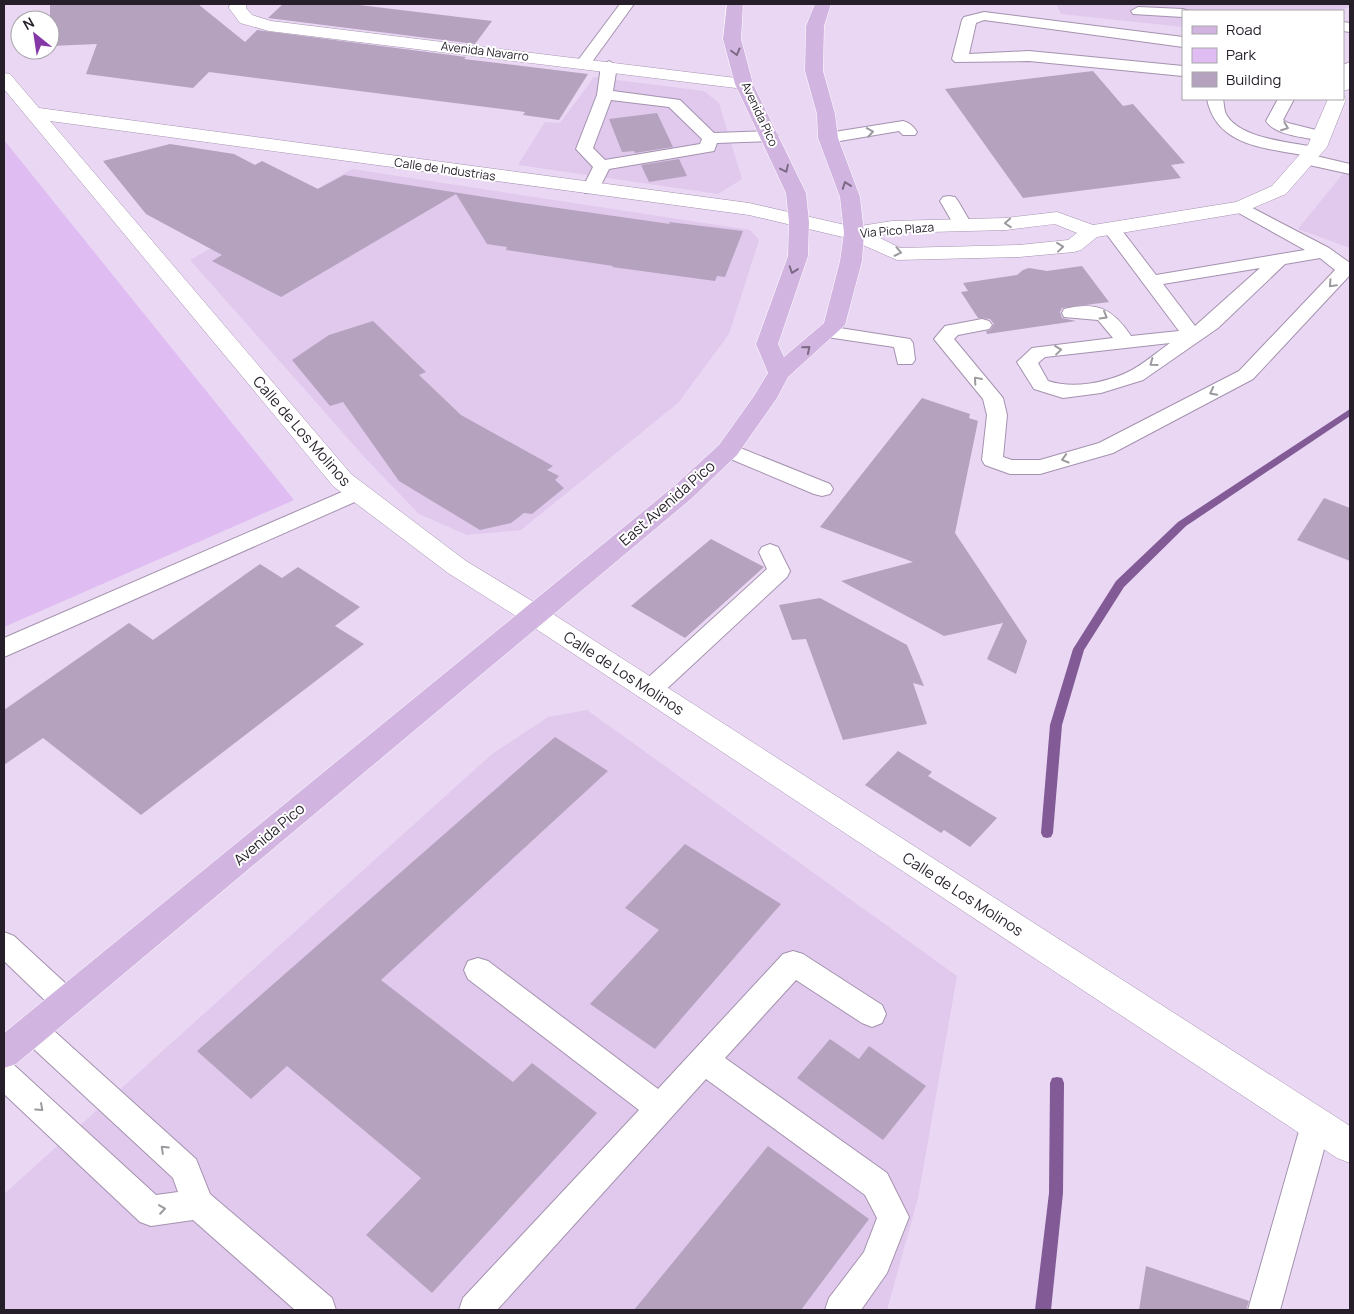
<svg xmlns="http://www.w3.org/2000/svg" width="1354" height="1314" viewBox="0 0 1354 1314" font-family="Manrope,sans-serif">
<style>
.built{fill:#e0c9ed}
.green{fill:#dfbcf1}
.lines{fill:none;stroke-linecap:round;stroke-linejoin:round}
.stream{fill:#825a95;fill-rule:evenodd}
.building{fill:#b4a2be}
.service-casing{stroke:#a492ae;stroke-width:2}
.minor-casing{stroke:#a492ae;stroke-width:1}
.tertiary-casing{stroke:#a492ae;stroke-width:1}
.primary-casing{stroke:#fff;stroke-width:1}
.service{fill:#fff;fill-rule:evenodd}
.minor{fill:#fff;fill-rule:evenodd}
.tertiary{fill:#fff;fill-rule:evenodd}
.primary{fill:#d1b4e0;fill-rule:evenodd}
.oneway{stroke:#7c6a85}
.oneway2{stroke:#9d9a9f}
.labels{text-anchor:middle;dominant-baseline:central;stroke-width:4;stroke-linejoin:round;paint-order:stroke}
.far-street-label{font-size:12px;fill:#261f2a;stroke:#fff}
.street-label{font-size:15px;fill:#261f2a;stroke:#fff}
</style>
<rect width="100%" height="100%" fill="#ead7f4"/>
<path class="built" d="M 1056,4 L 1350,4 L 1350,7 L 1335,11 L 1183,11 L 1183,27 L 1061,14 Z
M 594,77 L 704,91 L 719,103 L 742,179 L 718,194 L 518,165 L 545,122 L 560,123 Z
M 1350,165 L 1350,248 L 1298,229 Z
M 352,169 L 750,230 L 759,240 L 729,334 L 678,403 L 521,530 L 467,535 L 419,514 L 367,460 L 190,260 Z
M 587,710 L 957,976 L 918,1198 L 887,1310 L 4,1310 L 4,1194 L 492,754 L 548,717 Z"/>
<path class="green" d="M 4,140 L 294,500 L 4,627 Z"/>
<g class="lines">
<path class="stream" d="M 1350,409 L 1350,416 L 1186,526 L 1124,587 L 1084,650 L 1062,725 L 1053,833 L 1051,837 L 1047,838 L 1043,837 L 1041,833 L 1050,725 L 1073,649 L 1116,581 L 1178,522 Z
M 1057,1077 L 1062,1078 L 1064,1083 L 1063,1193 L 1051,1310 L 1035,1310 L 1049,1193 L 1050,1083 L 1052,1078 Z"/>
</g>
<path class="building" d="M 50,4 L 198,4 L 245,42 L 257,30 L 466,57 L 464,59 L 588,74 L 559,120 L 523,115 L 525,112 L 209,72 L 193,88 L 86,74 L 97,44 L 50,46 Z
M 283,4 L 351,4 L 492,21 L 475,44 L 268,18 Z
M 1093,71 L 1123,106 L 1133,104 L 1185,163 L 1171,165 L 1181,178 L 1023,198 L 945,89 Z
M 657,113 L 673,147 L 635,153 L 634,151 L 622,152 L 609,119 Z
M 170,144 L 234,154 L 255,165 L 262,161 L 318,189 L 344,175 L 523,203 L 670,224 L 669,222 L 743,231 L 725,277 L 717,276 L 715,281 L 612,267 L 613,266 L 506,250 L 507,247 L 487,244 L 456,194 L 281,297 L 212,261 L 222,255 L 146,214 L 103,161 Z
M 679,159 L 687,176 L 649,182 L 641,165 Z
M 1082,266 L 1109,302 L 1062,308 L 1060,312 L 1062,318 L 1076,321 L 987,334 L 986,331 L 990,330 L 994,324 L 990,319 L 978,318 L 961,292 L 968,291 L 963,283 L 1017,275 L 1023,270 L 1029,268 L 1047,271 Z
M 373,321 L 426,372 L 419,375 L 461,415 L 553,466 L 547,470 L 559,476 L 555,480 L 564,488 L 532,514 L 524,513 L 511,523 L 480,530 L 399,481 L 343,402 L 330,406 L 292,360 L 329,335 Z
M 922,398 L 970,414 L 969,418 L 978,421 L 955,533 L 1027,641 L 1016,674 L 987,659 L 1003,623 L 944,636 L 841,581 L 913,562 L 820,527 Z
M 1324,498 L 1350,508 L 1350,561 L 1297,540 Z
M 711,539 L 764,567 L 685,638 L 631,606 Z
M 260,564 L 282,578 L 298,567 L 360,607 L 335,626 L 364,644 L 141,815 L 43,738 L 4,765 L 4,710 L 129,623 L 153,640 Z
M 820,598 L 907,645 L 924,686 L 913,683 L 927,724 L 843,740 L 806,639 L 792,640 L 779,605 Z
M 555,737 L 608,771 L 381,980 L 513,1082 L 532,1063 L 597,1113 L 432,1293 L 366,1235 L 421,1178 L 287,1066 L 251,1099 L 197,1051 Z
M 898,751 L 932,772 L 928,776 L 997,818 L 970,847 L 944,830 L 941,833 L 865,785 Z
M 685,844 L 781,904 L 655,1049 L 590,1004 L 659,930 L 625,908 Z
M 830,1039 L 859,1059 L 869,1046 L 926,1086 L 883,1140 L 797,1078 Z
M 768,1146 L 869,1219 L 801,1310 L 634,1310 Z
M 1146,1266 L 1249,1301 L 1246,1310 L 1139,1310 Z"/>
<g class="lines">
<g class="service-casing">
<path id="service" d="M 620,4 L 634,4 L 589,66 L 579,66 L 576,63 Z
M 1138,7 L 1183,9 L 1189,11 L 1183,11 L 1183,17 L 1133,14 L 1131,11 Z
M 984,12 L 1183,37 L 1183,47 L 984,20 L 976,23 L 969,54 L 1029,51 L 1183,66 L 1183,76 L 1029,61 L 955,62 L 952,59 L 962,20 L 964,17 Z
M 1343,22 L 1350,23 L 1350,32 L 1343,31 Z
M 609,61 L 617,66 L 613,91 L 680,100 L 714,133 L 770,131 L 776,133 L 778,136 L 776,139 L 770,141 L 717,143 L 714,151 L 708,152 L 609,169 L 597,193 L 585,193 L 582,189 L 593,167 L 576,149 L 597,95 L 601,66 ZM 611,100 L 669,107 L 702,139 L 700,144 L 605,160 L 593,148 Z
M 1207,99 L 1223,99 C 1224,103 1224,110 1226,114 C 1240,140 1294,142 1319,148 L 1321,152 L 1316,156 L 1350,164 L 1350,174 L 1300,163 L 1298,159 L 1302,155 C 1263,148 1216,145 1207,99 Z
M 1278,99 L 1294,99 L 1283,120 L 1288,123 L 1328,133 L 1330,136 L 1328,139 L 1322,141 C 1305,137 1276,136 1266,121 Z
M 903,121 C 910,123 913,126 917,132 L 915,135 L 903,135 L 899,131 L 828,143 L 822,141 L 820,138 L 822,135 L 828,133 Z
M 949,196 L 955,197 L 958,201 L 972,225 L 969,229 L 957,229 L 954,225 L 940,201 L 943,197 Z
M 1241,202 L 1329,248 L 1350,263 L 1350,275 L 1253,379 L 1113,453 L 1040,474 L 1010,474 L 985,465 L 982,460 L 987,415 L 983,399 L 934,339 L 945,326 L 982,319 L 989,321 L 992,325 L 989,329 L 958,335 L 954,339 L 1003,398 L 1007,415 L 1003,457 L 1012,460 L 1040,460 L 1099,443 L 1239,371 L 1335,270 L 1320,258 L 1285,264 L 1218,328 L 1143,380 L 1101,393 L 1063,398 L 1034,389 L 1017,362 L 1032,348 L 1113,338 L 1098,320 L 1064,317 L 1062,313 L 1064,309 C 1097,301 1113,309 1131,336 L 1179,331 L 1105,232 L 1102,228 L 1105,224 L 1117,224 L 1156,275 L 1305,250 L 1235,211 L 1232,207 L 1235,203 ZM 1260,268 L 1195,326 L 1163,284 ZM 1170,343 C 1157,352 1143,365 1128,372 C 1105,383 1073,389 1048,381 L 1038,363 L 1045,357 Z
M 827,326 L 910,339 L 913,343 L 915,360 L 912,364 L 898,364 L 894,347 L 820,336 L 817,332 L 820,328 Z
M 728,443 L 830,484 L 833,489 L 830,494 L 822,496 L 814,494 L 721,455 L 718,450 L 721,445 Z
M 358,485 L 366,487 L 369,492 L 366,497 L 4,657 L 4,638 Z
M 770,544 L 778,547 L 790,571 L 787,577 L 659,696 L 650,699 L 641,696 L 638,690 L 641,684 L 767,569 L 759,552 L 762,547 Z
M 4,932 L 14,936 L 76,993 L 80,1002 L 76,1011 L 66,1015 L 56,1011 L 4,961 Z
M 793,951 L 803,954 L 882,1005 L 886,1014 L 882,1023 L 872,1027 L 862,1023 L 796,980 L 725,1058 L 887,1173 L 909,1217 L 887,1273 L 861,1310 L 825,1310 L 829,1298 L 864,1252 L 877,1218 L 865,1195 L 706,1079 L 497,1310 L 459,1310 L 463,1298 L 639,1110 L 468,979 L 464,970 L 468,961 L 478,958 L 488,961 L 658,1089 L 783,954 Z
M 33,1017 L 43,1021 L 196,1159 L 210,1194 L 332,1298 L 336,1310 L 295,1310 L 193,1220 L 151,1226 L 140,1222 L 4,1094 L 4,1062 L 14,1065 L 156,1195 L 178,1192 L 173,1178 L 23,1039 L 19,1030 L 23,1021 Z
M 1316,1110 L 1327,1114 L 1331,1124 L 1280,1310 L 1248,1310 L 1301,1124 L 1305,1114 Z"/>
</g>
<g class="minor-casing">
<path id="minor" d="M 230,4 L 246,4 L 246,8 L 252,15 L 271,21 L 744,79 L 750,80 L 753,84 L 750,88 L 744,89 L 269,31 L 240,23 L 229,8 Z
M 1350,62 L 1350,89 L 1343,91 L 1343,65 Z
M 4,73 L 10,74 L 39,108 L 749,203 L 854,227 L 892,221 L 1006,218 L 1057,212 L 1093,225 L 1236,202 L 1272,186 L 1308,145 L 1328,99 L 1343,99 L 1343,95 L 1346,99 L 1327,147 L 1286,194 L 1241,213 L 1097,237 L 1081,250 L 1074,252 L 1019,257 L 897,260 L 847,238 L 749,215 L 50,121 L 351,474 L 466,561 L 542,607 L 546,614 L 542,621 L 533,624 L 524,621 L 448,573 L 333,486 L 4,89 ZM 1055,224 L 1077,233 L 1068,240 L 1019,245 L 900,248 L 876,236 L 892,233 L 1006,230 Z"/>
</g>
<g class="tertiary-casing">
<path id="tertiary" d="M 533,604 L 542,607 L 1350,1126 L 1350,1163 L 1337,1158 L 524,621 L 520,614 L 524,607 Z"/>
</g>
<g class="primary-casing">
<path id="primary" d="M 727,4 L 743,4 L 741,39 L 753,84 L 806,193 L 809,222 L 808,256 L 778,344 L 784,357 L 824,323 L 840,261 L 844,233 L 840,197 L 818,138 L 817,114 L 805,71 L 806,26 L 815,4 L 831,4 L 824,26 L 823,71 L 835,114 L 838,138 L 860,197 L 864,233 L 862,261 L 845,325 L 788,377 L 777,398 L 737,455 L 691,499 L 16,1064 L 4,1068 L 4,1033 L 673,487 L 719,445 L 754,396 L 768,373 L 756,344 L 788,256 L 789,222 L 786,193 L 735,84 L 723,39 Z"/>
</g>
<use href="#service" class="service"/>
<use href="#minor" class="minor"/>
<use href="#tertiary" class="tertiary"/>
<use href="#primary" class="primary"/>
</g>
<defs><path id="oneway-chevron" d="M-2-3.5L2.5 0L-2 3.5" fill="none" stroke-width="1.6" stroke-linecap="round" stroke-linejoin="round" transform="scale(1.25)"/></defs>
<g class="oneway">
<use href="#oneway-chevron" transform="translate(736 52) rotate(75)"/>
<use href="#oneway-chevron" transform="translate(785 169) rotate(65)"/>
<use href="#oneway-chevron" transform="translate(846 185) rotate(-110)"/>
<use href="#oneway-chevron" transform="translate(793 270) rotate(109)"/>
<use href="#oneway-chevron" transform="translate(807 349) rotate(-40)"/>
</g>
<g class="oneway2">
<use href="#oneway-chevron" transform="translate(1285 127) rotate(21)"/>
<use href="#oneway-chevron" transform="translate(870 132) rotate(-9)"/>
<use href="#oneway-chevron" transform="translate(1008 223) rotate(176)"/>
<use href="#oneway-chevron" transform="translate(1060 247) rotate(-6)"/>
<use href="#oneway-chevron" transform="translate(898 252) rotate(12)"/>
<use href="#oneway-chevron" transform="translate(1332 284) rotate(133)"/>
<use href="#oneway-chevron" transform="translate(1104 316) rotate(30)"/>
<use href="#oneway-chevron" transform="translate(1058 350) rotate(-7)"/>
<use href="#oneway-chevron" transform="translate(1153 363) rotate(144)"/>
<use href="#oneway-chevron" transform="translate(977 380) rotate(-131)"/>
<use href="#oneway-chevron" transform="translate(1213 392) rotate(153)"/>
<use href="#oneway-chevron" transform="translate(1065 459) rotate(164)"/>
<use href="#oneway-chevron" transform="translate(40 1108) rotate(42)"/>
<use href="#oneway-chevron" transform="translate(164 1149) rotate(-137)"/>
<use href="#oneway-chevron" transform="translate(162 1209) rotate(-8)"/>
</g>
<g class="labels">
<g class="far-street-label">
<text transform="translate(485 51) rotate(7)">Avenida Navarro</text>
<text transform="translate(760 114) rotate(65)">Avenida Pico</text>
<text transform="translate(445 169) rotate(8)">Calle de Industrias</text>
<text transform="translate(897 230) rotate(-5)">Via Pico Plaza</text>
</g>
<g class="street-label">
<text transform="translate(302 431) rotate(49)">Calle de Los Molinos</text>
<text transform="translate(667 503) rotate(-41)">East Avenida Pico</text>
<text transform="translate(624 673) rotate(33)">Calle de Los Molinos</text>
<text transform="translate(269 834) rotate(-40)">Avenida Pico</text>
<text transform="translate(963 894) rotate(33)">Calle de Los Molinos</text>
</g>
</g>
<rect width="1354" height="1314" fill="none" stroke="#261f2a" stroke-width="10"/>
<rect x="1182" y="10" width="162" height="90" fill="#ffffff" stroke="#a8a5aa"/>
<rect x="1192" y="26" width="25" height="8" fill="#d1b4e0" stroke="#a8a5aa"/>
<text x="1226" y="35" font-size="15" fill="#261f2a">Road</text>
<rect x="1192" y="48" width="25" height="15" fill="#dfbcf1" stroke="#a8a5aa"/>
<text x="1226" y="60" font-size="15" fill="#261f2a">Park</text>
<rect x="1192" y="72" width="25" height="15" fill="#b4a2be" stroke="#a8a5aa"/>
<text x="1226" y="85" font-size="15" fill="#261f2a">Building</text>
<g transform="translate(35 35) rotate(330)"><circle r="24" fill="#ffffff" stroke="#a8a5aa"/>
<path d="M0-4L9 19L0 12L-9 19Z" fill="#8537a8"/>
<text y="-8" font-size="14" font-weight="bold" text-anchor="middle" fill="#261f2a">N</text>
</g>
</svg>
